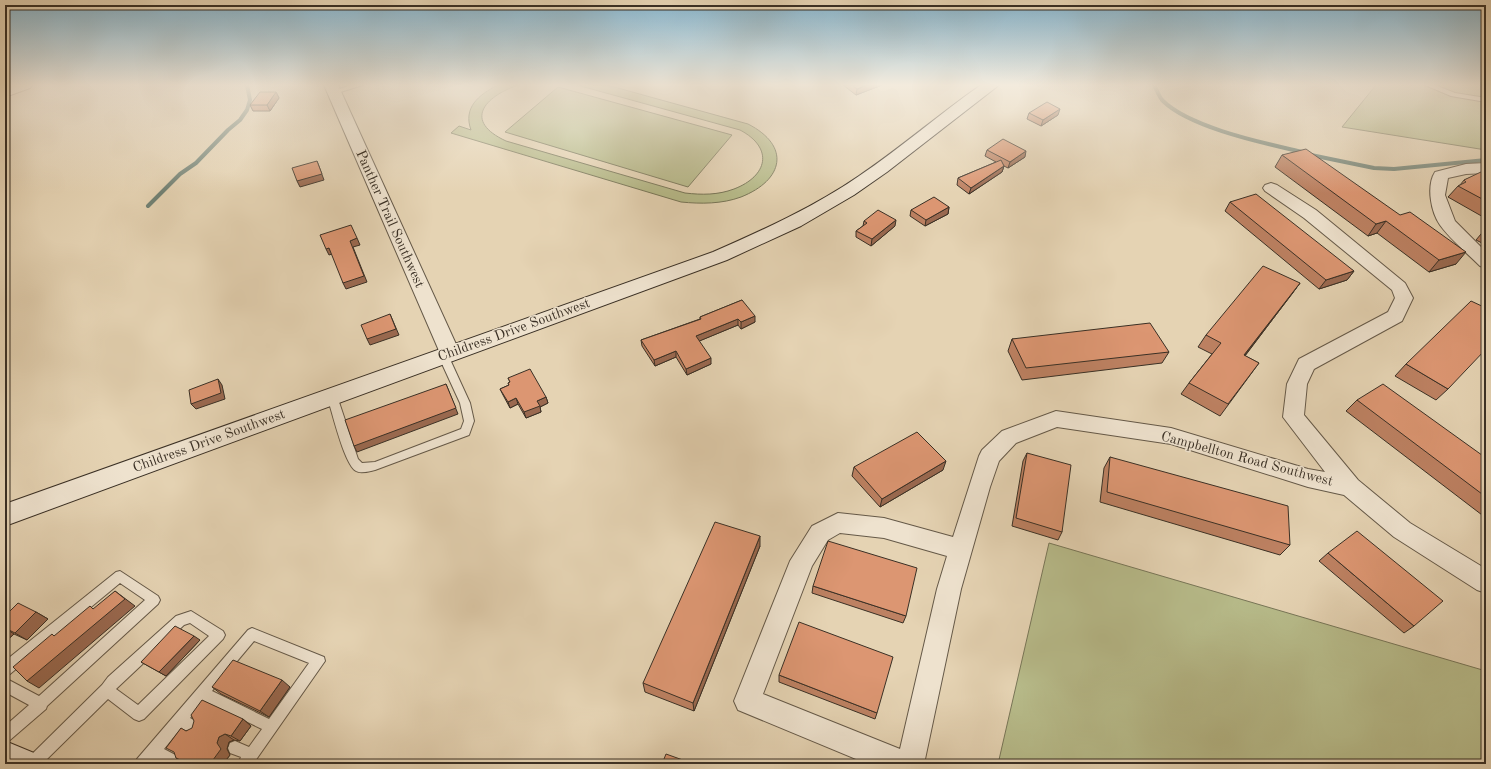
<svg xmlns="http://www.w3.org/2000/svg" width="1491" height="769" viewBox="0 0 1491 769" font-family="'Old Standard TT',serif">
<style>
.green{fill:#b7bb8a;stroke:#787658}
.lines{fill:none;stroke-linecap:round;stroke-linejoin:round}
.stream{stroke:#718275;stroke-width:4}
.lane-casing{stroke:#655948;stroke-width:2}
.street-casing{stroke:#655948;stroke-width:2}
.secondary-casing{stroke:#3a3025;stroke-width:2}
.lane{fill:#eee2ce;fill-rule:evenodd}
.street{fill:#eee2ce;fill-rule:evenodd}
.secondary{fill:#eee2ce;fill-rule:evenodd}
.wall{fill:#bd8162;stroke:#3a3025}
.shaded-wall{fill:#9a6950;stroke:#3a3025}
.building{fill:#dc9672;stroke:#3a3025}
.labels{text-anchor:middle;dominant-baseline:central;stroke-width:3;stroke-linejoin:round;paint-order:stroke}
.street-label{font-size:14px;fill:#3a3025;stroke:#eee2ce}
</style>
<rect width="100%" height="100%" fill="#e5d3b3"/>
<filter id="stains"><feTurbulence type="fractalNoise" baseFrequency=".005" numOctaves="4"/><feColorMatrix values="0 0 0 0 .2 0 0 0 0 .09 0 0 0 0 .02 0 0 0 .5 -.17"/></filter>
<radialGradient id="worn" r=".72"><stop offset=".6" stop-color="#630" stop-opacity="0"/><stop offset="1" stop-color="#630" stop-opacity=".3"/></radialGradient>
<path class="green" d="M 498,85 L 518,85 C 484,97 463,121 506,141 L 685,193 C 702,195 718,195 734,189 C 768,176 774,148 740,130 L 577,85 L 607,85 L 748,124 C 791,146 784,180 741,197 C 722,204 701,204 681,202 L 451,133 L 459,126 L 471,130 C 463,108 478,95 498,85 Z
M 1376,85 L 1486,85 L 1486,150 L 1342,127 Z
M 558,87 L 732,135 L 688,187 L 505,132 Z
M 1049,543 L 1486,671 L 1486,764 L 998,764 Z"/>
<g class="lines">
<path class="stream" d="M 1154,85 C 1157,90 1159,97 1163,101 C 1191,128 1264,143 1302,152
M 1311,155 L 1374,168 L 1394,169 L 1486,160
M 148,206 L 180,174 L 196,163 L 228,130 L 240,120 L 247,110 L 250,100 L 247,85"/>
<g class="lane-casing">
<path id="lane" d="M 351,85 L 363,85 L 334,94 L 331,92 Z
M 1425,85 L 1435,85 L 1455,93 L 1486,98 L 1486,102 L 1451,96 Z
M 443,351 L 448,355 L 470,403 L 474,421 L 469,435 L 375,470 C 370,471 361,474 356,471 C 344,464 332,411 327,396 L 328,393 L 336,393 L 358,459 L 362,463 L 375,462 L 461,429 L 464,421 L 460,403 L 438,355 Z
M 120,571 L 158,596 L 160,600 L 158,604 L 47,706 L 46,709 L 10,740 L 5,742 L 5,726 L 29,705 L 5,692 L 5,678 L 39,696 L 145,600 L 120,583 L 10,674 L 5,675 L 5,661 L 116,572 Z
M 191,611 L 223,631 L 225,635 L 223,639 L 144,719 L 139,721 L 134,719 L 108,699 L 42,764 L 25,764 L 27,759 L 102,685 L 108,677 L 176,616 ZM 190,623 L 209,636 L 138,705 L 116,689 L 184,625 Z
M 252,628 L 324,657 L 325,661 L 253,764 L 238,764 L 241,757 L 230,753 L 228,748 L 230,743 L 235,741 L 249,747 L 262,729 L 204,701 L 190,718 L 200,723 L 202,728 L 200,733 L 195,735 L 181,728 L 164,749 L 183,759 L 185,764 L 164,764 L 155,759 L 151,764 L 135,764 L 137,759 L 248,630 ZM 254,641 L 309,663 L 269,719 L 212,691 Z"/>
</g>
<g class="street-casing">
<path id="street" d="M 12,85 L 32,85 L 30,88 L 5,97 L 5,88 Z
M 324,85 L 338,85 L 460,353 L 457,358 L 450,360 L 443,358 L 440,353 Z
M 1486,163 L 1486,173 L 1466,174 L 1448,178 L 1445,195 L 1455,221 L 1486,252 L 1486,268 L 1480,266 C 1467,253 1451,240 1440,225 C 1431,212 1426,186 1435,172 L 1466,164 Z
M 1271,183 L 1277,185 L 1316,210 L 1405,283 L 1413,298 L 1402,321 L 1314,369 L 1307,384 L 1304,415 L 1358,480 L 1410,523 L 1486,569 L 1486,593 L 1477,590 L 1394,537 L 1344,495 L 1308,487 L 1171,444 L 1057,427 L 1016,443 L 999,461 L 990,487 L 961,589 L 924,764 L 868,764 L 738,710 L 734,701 L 790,561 L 812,526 L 838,513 L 884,518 L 953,537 L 979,456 L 982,450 L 1002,431 L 1056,411 L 1171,428 L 1308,469 L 1325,472 L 1283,417 L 1287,384 L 1299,359 L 1388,312 L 1395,298 L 1392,290 L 1304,218 L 1265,191 L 1263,188 L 1265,185 ZM 840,533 L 884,538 L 947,556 L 937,589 L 900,749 L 763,694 L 812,566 L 828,540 Z"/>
</g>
<g class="secondary-casing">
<path id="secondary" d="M 981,85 L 999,85 L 887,172 L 854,195 L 801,226 L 727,260 L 5,526 L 5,504 L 713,252 C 763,230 814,207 859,176 C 901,148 939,114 981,85 Z
M 5,741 L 34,753 L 38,764 L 5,764 Z"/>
</g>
<use href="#lane" class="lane"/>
<use href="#street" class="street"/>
<use href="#secondary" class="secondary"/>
</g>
<path class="wall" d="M 843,85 L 882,85 L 856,95 Z
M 276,92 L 279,98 L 270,111 L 253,111 L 250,105 Z
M 1029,113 L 1058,115 L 1041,126 L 1027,119 Z
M 987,150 L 1025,157 L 1008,168 L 1004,166 L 1002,172 L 969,194 L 957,185 L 958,178 L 996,162 L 985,156 Z
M 1282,155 L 1456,264 L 1429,272 L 1377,233 L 1368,236 L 1275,167 Z
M 1485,172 L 1486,172 L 1486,217 L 1485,218 L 1448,197 L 1458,186 L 1460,185 L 1464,180 Z
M 1230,202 L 1354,271 L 1347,280 L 1319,289 L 1225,211 Z
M 949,207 L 948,214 L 925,226 L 910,216 L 911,210 Z
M 864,221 L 895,226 L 871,246 L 856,237 L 856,231 L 863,226 Z
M 1486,228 L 1486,245 L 1476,240 Z
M 1300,283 L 1245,356 L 1259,363 L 1220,416 L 1181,394 L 1189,383 L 1212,354 L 1198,347 L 1206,335 Z
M 742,300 L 755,322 L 741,329 L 738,325 L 699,341 L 711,364 L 687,375 L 676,357 L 655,366 L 642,346 L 641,340 L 700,319 L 700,317 Z
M 1012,339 L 1169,352 L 1162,363 L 1022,380 L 1008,351 Z
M 1406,364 L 1448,389 L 1436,400 L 1395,376 Z
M 508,378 L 546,397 L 548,403 L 540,407 L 541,412 L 526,418 L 518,404 L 510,408 L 503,395 L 500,389 L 509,385 L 508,383 L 510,382 Z
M 1357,400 L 1486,458 L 1486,518 L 1346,411 Z
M 1027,453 L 1062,532 L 1058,540 L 1012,526 L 1023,461 Z
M 1110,457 L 1290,545 L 1280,555 L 1100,502 L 1104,468 Z
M 854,467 L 943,470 L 880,507 L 852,476 Z
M 760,546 L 694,711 L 645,692 L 643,683 Z
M 1328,553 L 1414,626 L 1404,633 L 1319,561 Z
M 813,586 L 906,616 L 903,623 L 812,593 Z
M 36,612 L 48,619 L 27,640 L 14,634 L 5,642 L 5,616 Z
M 200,640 L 166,676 L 141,662 Z
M 779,675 L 877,713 L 875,719 L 779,682 Z
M 212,687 L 290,687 L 269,717 L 221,694 Z
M 243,719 L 251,726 L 240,741 L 234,740 L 229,742 L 227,749 L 230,755 L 223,764 L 187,764 L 176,758 L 186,731 Z"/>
<path class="shaded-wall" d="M 867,85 L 882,85 L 856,95 L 857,89 Z
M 276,92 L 279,98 L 270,111 L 267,105 Z
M 1060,109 L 1058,115 L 1041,126 L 1043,120 Z
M 1026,151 L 1025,157 L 1008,168 L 1010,162 Z
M 317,161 L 324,180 L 300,187 L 297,181 Z
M 1004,166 L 1002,172 L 969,194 L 971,188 Z
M 949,207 L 948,214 L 925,226 L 926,220 Z
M 896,220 L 895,226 L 871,246 L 872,239 Z
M 1386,221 L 1377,233 L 1368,236 L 1376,224 Z
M 357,238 L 360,245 L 353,247 L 367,282 L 346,289 L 343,283 L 350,241 Z
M 329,248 L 332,254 L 329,255 L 326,249 Z
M 1466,252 L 1456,264 L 1429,272 L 1439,260 Z
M 1354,271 L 1347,280 L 1319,289 L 1326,280 Z
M 1300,283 L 1292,294 L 1236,367 L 1244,355 Z
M 390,314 L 399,335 L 370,345 L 367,339 Z
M 755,316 L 755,322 L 741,329 L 741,322 Z
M 738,319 L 738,325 L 697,342 L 696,336 Z
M 676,351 L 676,357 L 655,366 L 654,360 Z
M 711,358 L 711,364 L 687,375 L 686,369 Z
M 218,379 L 222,385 L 225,399 L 196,409 L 191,404 Z
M 446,384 L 458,414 L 357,452 L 354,446 Z
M 546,397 L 548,403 L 540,407 L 541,412 L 526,418 L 524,412 L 537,401 Z
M 516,398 L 518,404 L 510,408 L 508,402 Z
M 946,461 L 943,470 L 880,507 L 882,499 Z
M 760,536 L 760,546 L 694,711 L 693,703 Z
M 115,591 L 135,606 L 39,688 L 27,681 Z
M 36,612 L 48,619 L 27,640 L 15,633 Z
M 5,628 L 14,634 L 5,642 Z
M 194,636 L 200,640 L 166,676 L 159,672 Z
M 282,680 L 290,687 L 269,717 L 260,711 Z
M 243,719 L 251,726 L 240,741 L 231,736 Z
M 225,734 L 234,740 L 229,742 L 227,749 L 230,755 L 223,764 L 210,764 L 219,737 Z"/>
<path class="building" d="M 852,85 L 867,85 L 857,89 Z
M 260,92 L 276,92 L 267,105 L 250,105 Z
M 1047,102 L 1060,109 L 1043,120 L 1029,113 Z
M 1003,139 L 1026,151 L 1010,162 L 987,150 Z
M 1306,149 L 1400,215 L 1410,212 L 1466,252 L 1439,260 L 1386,221 L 1376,224 L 1282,155 Z
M 1001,160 L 1004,166 L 971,188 L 958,178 Z
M 317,161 L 322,174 L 297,181 L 292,168 Z
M 1483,171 L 1485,172 L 1486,172 L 1486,201 L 1458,186 L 1466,182 L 1464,180 Z
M 1256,194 L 1354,271 L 1326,280 L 1230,202 Z
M 934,197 L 949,207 L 926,220 L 911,210 Z
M 878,210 L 896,220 L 872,239 L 856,231 L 867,223 L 864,221 Z
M 351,225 L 357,238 L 350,241 L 364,276 L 343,283 L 329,248 L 326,249 L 320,235 Z
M 1263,266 L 1300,283 L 1244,355 L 1259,363 L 1228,404 L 1189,383 L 1221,343 L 1206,335 Z
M 742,300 L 755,316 L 741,322 L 738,319 L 696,336 L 711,358 L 686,369 L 676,351 L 654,360 L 641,340 L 701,319 L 700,317 Z
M 1471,301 L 1486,308 L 1486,349 L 1448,389 L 1406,364 Z
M 390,314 L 396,329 L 367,339 L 361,325 Z
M 1150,323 L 1169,352 L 1026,368 L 1012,339 Z
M 530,369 L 546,397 L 537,401 L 540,406 L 524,412 L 516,398 L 508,402 L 500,389 L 509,385 L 508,383 L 510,382 L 508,378 Z
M 218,379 L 221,393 L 191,404 L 189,390 Z
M 446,384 L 456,408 L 354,446 L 345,420 Z
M 1383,384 L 1486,458 L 1486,497 L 1357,400 Z
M 917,432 L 946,461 L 882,499 L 854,467 Z
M 1027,453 L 1071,465 L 1062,532 L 1016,518 Z
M 1110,457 L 1288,506 L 1290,545 L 1107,492 Z
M 715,522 L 760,536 L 693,703 L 643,683 Z
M 1357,531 L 1443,601 L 1414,626 L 1328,553 Z
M 828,541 L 917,568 L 906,616 L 813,586 Z
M 115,591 L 125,599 L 27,681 L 13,667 L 52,634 L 54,636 L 90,606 L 93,609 Z
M 18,603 L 36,612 L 15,633 L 5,628 L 5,616 Z
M 799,622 L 893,657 L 877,713 L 779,675 Z
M 175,626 L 194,636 L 159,672 L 141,662 Z
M 233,660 L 282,680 L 260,711 L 212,687 Z
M 202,700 L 243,719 L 231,736 L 225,734 L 219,737 L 217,743 L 221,749 L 210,764 L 189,764 L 176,758 L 174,752 L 166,748 L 181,728 L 186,731 L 192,728 L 194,721 L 191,715 Z
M 666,754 L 694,764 L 662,764 Z
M 523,760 L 534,764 L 520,764 Z"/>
<linearGradient id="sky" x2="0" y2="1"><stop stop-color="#87b6cf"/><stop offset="0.44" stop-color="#f3ebdd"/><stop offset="1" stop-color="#f3ebdd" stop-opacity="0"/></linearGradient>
<rect width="1491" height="193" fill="url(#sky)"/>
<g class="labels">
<g class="street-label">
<text transform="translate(390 219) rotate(66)">Panther Trail Southwest</text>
<text transform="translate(514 330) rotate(-20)">Childress Drive Southwest</text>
<text transform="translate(209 441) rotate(-20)">Childress Drive Southwest</text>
<text transform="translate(1247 459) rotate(15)">Campbellton Road Southwest</text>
</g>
</g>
<rect width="1491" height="769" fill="none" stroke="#e5d3b3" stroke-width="20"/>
<rect x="6" y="6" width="1479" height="757" fill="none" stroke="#3a3025" stroke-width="2"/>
<rect x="10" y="10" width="1471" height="749" fill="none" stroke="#3a3025"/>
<rect width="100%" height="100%" filter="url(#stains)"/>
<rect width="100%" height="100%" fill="url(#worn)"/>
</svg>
